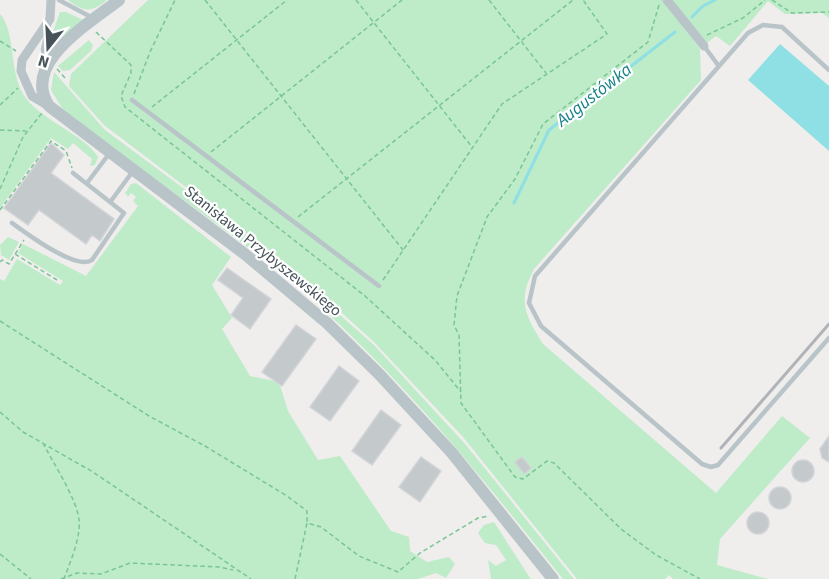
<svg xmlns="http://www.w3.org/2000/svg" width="829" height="579" viewBox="0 0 829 579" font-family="'Source Sans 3',sans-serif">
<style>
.green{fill:#beebc8}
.water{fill:#8ee0e4}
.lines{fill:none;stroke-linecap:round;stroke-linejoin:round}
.stream{stroke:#8ee0e4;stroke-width:3}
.building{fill:#c4c9cc;stroke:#d1d4d8;stroke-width:1.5}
.path{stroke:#79c694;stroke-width:1.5;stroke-dasharray:4.5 3;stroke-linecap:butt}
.service{stroke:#b9c4c9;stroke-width:4.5}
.minor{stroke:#b9c4c9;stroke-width:9}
.tertiary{stroke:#b9c4c9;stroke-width:12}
.rail{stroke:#b0b3b7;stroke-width:3}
.labels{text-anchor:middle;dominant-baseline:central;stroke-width:4.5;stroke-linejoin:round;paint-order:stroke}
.street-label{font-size:16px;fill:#475359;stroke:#fff}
.water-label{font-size:18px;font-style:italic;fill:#168187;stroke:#fff}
</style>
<rect width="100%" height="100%" fill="#f0eded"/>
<path class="green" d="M 68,0 L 107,0 C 91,13 84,12 68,0 Z
M 148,0 L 663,0 L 700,49 L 701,80 L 534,269 C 517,301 525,315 543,344 L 716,493 L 782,416 L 810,438 L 720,539 L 717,565 L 768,579 L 673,579 L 669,575 L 665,579 L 577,579 L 463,437 L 373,341 L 292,268 L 104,125 L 69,86 L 71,74 Z
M 671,0 L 829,0 L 829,18 L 822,13 L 785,14 L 768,1 L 730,46 L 716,36 L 707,43 Z
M 60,12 L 66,12 L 83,20 L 47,49 Z
M 0,14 C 16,32 9,70 23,94 C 39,120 83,133 98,157 L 95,165 L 90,166 L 92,159 L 73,143 L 68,149 L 51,138 L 0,208 Z
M 89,40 L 93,45 L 91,51 L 70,70 L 63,71 L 58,66 Z
M 54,72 L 105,130 L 265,249 L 374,345 L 466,445 L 574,579 L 563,579 C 485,481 408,385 315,302 C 235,231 143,176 62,108 L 51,90 Z
M 136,183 L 231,257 L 212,285 L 232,318 L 222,329 L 250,376 L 279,382 L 288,411 L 318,460 L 340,456 L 391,531 L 409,537 L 410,551 L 427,562 L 449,557 L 455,564 L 446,578 L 436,573 L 418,579 L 0,579 L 0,279 L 4,281 L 17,259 L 60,285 L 63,281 L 18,253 L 23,244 L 86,276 L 138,206 L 133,201 L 136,197 L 131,193 L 128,197 L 125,193 L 131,184 Z
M 8,237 L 19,242 L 9,260 L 1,255 L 0,245 Z
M 494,522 L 530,578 L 531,579 L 491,579 L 488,560 L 496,566 L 506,560 L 496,545 L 485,543 L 478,533 L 484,525 Z"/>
<path class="water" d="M 780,44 L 829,86 L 829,151 L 748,80 Z"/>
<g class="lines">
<path class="stream" d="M 692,17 L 703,6 L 715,0
M 514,203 L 549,130 L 675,32"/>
</g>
<path class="building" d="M 51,143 L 64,155 L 51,173 L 114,219 L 100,241 L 92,235 L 86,244 L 39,210 L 28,225 L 4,208 Z
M 227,268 L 271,299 L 250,329 L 231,315 L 243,298 L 218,280 Z
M 296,325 L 316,339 L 282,386 L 262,372 Z
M 339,366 L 359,381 L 330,421 L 310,407 Z
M 381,410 L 401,425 L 372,465 L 352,451 Z
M 829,436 L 829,462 L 822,458 L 820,449 Z
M 421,457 L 441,471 L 420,502 L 399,487 Z
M 522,457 L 531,468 L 524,474 L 515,462 Z
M792 471a11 11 0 1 1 22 0a11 11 0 1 1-22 0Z
M769 498a11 11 0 1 1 22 0a11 11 0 1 1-22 0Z
M747 523a11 11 0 1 1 22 0a11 11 0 1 1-22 0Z"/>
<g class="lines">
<path class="path" d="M 205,0 L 403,250
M 356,0 L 472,147
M 489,0 L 546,73
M 772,0 L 792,13 L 829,12
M 659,5 L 648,42 L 543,124 L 515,179 L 487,217 L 457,296 L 454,325 L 459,335 L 461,403 L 515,477 L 523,479 L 547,461 L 554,463 L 621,529 L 656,555 L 700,579
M 96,32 L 131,65 L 131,73 L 121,96 L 125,107 L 365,296 L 435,360 L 461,392
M 707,35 L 743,18 L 765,0
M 0,41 L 16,51
M 57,69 L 65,78
M 134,94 L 150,52 L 175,0
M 0,105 L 18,88
M 152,107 L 287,0
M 0,130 L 26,131
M 211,152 L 402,0
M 0,189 L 23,137 L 42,113
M 0,210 L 51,141 L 66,151 L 72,168
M 298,217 L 573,0
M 15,254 L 57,280
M 0,262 L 2,260 L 9,264 L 24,240
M 383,280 L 502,104 L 607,34 L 583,0
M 0,321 L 149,416 L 205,446 L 287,496 L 307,511 L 307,523
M 0,412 L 23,432 L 93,472 L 251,579
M 43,443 C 53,463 77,499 79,520 C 81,538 70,562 64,579
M 0,554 L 31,579
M 61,579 L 77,573 L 101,574 L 130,563 L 219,567 L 233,570
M 295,579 L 307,523 L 321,527 L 359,556 L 398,572 L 420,553 L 478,518 L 489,516"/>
<path class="service" d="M 59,0 L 91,17
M 704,46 L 718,65
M 45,66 L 43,49 L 49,25
M 829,70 L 782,27 L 763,25 L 748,33 L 535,276 L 529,303 L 541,326 L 702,464 L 711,467 L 718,465 L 829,338
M 132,100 L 379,286
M 87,183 L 109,154
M 111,201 L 133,171
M 12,223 C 26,233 76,271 92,260 L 124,213 L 73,173"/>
<path class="minor" d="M 667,0 L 704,46
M 49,106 L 32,96 L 21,71 L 22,60 L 50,19 L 51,0"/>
<path class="tertiary" d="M 119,0 C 90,23 20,63 49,106 L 246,255 L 327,323 L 379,374 L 452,453 L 553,579"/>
<path class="rail" d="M 721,448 L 829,324"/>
</g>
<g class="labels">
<g class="street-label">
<text transform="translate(263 251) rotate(39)">Stanisława Przybyszewskiego</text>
</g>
<g class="water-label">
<text transform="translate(594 95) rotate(-38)">Augustówka</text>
</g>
</g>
<g transform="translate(48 48) rotate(198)" stroke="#ffffff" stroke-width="4.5" paint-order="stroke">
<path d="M0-4.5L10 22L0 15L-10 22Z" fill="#475359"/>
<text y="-9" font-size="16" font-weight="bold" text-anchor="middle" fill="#475359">N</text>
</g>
</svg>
